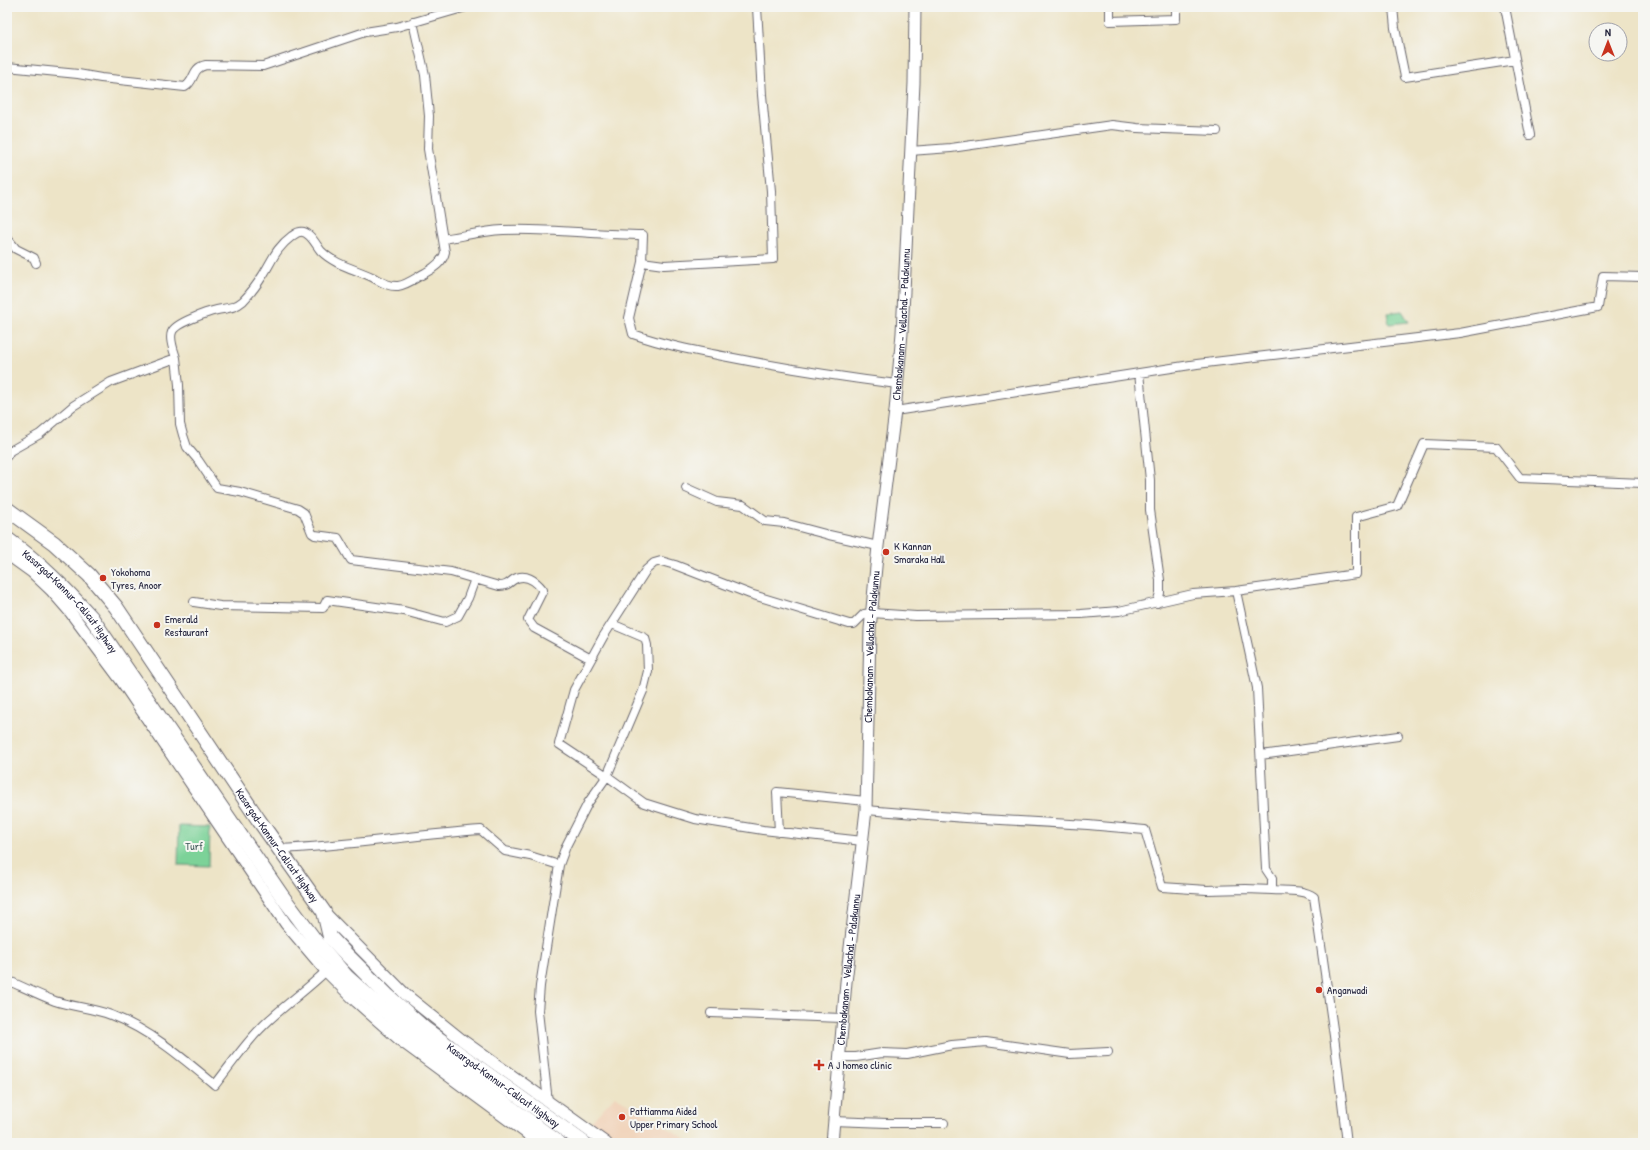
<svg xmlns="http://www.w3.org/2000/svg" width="1650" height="1150" viewBox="0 0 1650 1150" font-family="'Patrick Hand',sans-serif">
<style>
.built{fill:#f1d5bd}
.green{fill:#7bd298;stroke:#4e7a6a}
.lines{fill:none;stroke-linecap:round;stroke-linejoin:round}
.street-casing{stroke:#69666c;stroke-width:10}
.secondary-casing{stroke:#69666c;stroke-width:13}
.highway-casing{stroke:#69666c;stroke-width:16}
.street{stroke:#fff;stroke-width:8}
.secondary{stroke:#fff;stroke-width:11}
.highway{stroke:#fff;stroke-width:14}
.poi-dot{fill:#c8321e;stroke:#f6f6f2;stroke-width:1.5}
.labels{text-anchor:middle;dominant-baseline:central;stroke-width:4;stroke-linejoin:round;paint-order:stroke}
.street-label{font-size:11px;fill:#22223b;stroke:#f6f6f2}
.poi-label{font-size:11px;fill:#22223b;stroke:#f6f6f2;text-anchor:start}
.park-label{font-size:11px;fill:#3d5757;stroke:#f6f6f2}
</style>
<rect width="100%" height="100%" fill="#f6f6f2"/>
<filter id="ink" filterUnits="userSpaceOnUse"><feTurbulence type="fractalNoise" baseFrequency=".025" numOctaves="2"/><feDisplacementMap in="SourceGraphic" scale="8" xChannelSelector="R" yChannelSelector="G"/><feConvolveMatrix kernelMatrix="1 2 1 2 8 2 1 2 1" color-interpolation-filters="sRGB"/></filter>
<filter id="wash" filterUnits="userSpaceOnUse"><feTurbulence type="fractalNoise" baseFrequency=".012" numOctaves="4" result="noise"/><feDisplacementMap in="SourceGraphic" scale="16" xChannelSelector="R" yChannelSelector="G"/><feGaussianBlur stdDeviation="0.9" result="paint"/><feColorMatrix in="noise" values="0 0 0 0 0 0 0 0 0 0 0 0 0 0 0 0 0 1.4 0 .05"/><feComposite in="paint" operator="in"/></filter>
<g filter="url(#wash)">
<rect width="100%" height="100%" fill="#ede4c7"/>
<path class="built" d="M 615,1096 L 692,1143 L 585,1143 L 577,1137 Z"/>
<path class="green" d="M 1402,311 L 1409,322 L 1389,324 L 1387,313 Z
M 179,826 L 210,827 L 209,866 L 178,865 Z"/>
</g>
<g filter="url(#ink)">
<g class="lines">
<g class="street-casing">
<path id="street" d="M 1110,7 L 1110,21 L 1176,19 L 1176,7
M 1393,7 L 1395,28 L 1405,77 L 1515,60
M 1505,7 L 1530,135
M 7,67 L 78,74 L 101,78 L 185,87 C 196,80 191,68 206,65 L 263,66 L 365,32 L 397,27 L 466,7
M 910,151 L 951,148 L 1112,125 L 1137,128 L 1217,131
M 7,238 L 16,249 L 34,258 L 36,263
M 443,239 C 463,236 483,231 503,230 C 550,228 596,235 643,235 L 642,262 L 664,265 L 773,259 L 771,191 L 762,95 L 757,7
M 642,262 L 629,318 L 633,334 C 664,345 696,351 728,357 C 784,368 840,377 897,384
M 176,358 L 179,385 L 180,424 L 183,435 L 187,447 L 198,460 L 217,488 L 240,492 L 298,509 L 304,513 L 312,533 L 315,535 L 338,538 L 351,560 L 451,572 L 499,586 C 506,586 508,584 513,580 C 525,572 536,581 543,590 L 528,620 L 534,628 L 591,659 L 574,690 L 559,744 L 607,776 L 644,803 L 695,819 L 763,830 L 863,841
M 1139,373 L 1150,480 L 1150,510 L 1160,580 L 1160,593 L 1157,603
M 895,411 L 1197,364 L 1460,333 L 1598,307 L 1603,276 L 1643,277
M 7,456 L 10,451 L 40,434 L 73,406 L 111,382 L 176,358 C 174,351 169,339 172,332 C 175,323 208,312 217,310 C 227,308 235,308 243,301 C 250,294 258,283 263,275 C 273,259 276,248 292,236 C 294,235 297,232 300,232 C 309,230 316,245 321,251 C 335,265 355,269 372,277 C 380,281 388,287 398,286 C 407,285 417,277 425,273 C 434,268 443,262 445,252 L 428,149 L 429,116 L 425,75 L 413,22
M 686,488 L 717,502 L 743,505 L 765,521 L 784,523 L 829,535 L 878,546
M 1236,591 L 1356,574 L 1356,517 L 1397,506 L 1424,444 L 1496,447 L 1520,478 L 1643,483
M 194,602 L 220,606 L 323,608 L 327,600 L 404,611 L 445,622 L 458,616 L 468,598 L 475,579
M 591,659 L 603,637 L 646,570 L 654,563 L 661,561 L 675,565 L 750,594 L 849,624 L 854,624 L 864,614 L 872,613 L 916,616 L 1081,614 L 1119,611 L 1193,594 L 1236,591 L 1257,688 L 1266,869 L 1272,878 L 1272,890 C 1286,891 1303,889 1314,897 L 1334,1036 L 1347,1143
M 1261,755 L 1398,736
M 866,810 L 965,818 L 1088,825 L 1145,830 L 1162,887 L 1207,890 L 1246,889 L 1272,890
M 779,832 L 777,792 L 866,801
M 279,849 C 347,846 414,835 481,830 L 505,851 L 530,856 L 559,865
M 7,980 C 23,987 39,995 55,1001 C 73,1007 93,1008 111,1015 C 150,1030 183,1058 215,1085 C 230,1066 244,1045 261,1028 C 281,1007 306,991 326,971
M 711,1013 L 842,1018
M 839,1057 L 856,1057 L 882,1053 L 907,1054 L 952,1045 L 986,1042 L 1070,1054 L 1108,1052
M 548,1102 L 538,1011 L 540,986 L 559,865 L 566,846 L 588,803 L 607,776 L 643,691 L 648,671 L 647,645 L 645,638 L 612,624
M 833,1121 L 887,1123 L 944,1123"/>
</g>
<g class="secondary-casing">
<g id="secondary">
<path d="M 7,554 L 32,572 L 51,590 L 71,613 L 121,680 L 286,924 L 326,971 L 357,1002 L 400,1040 L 540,1143"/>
<path d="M 324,912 L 406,995 L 462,1040 L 606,1143"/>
<path id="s1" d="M 832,1143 L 846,982 L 866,810 L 870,629 L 878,546 L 895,411 L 902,333 L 914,83 L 915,7"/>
</g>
</g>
<g class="highway-casing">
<g id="highway">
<path id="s2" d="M 7,509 L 54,543 L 89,575 L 116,607 L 258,819 L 324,912 L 330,937 L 345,953 L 387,995 L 425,1029 L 584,1143"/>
<path id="s3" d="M 7,539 C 40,563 64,587 91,617 L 282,896 L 314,939 L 347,977 L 412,1035 L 559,1143"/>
</g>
</g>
<use href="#street" class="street"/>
<use href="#secondary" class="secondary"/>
<use href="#highway" class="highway"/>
</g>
</g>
<g class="poi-dot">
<circle cx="886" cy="552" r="4"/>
<circle cx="103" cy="578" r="4"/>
<circle cx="157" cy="625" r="4"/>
<circle cx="1319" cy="990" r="4"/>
<path d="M817 1059h4v4h4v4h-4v4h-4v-4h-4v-4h4z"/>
<circle cx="622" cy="1117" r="4"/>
</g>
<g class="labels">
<g class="street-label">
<text stroke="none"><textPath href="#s1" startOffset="822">Chembakanam - Vellachal - Palakunnu</textPath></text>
<text stroke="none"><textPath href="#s3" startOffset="89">Kasargod-Kannur-Calicut Highway</textPath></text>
<text stroke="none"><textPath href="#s1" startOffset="498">Chembakanam - Vellachal - Palakunnu</textPath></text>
<text stroke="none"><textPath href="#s2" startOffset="435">Kasargod-Kannur-Calicut Highway</textPath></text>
<text stroke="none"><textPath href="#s1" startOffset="174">Chembakanam - Vellachal - Palakunnu</textPath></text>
<text stroke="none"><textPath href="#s2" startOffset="771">Kasargod-Kannur-Calicut Highway</textPath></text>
</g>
<g class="poi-label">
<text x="894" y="546">K Kannan<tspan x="894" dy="13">Smaraka Hall</tspan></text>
<text x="111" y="572">Yokohoma<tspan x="111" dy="13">Tyres, Anoor</tspan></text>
<text x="165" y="619">Emerald<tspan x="165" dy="13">Restaurant</tspan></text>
<text x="1327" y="990">Anganwadi</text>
<text x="828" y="1065">A J homeo clinic</text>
<text x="630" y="1111">Pattiamma Aided<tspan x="630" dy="13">Upper Primary School</tspan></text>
</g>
<g class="park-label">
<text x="194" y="846">Turf</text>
</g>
</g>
<rect width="1650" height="1150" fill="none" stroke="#f6f6f2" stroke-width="24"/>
<g transform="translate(1608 42)"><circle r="19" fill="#f6f6f2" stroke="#a1a1a9"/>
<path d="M0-3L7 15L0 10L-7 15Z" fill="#c8321e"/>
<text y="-6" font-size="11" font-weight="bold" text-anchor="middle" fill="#22223b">N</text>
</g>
</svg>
